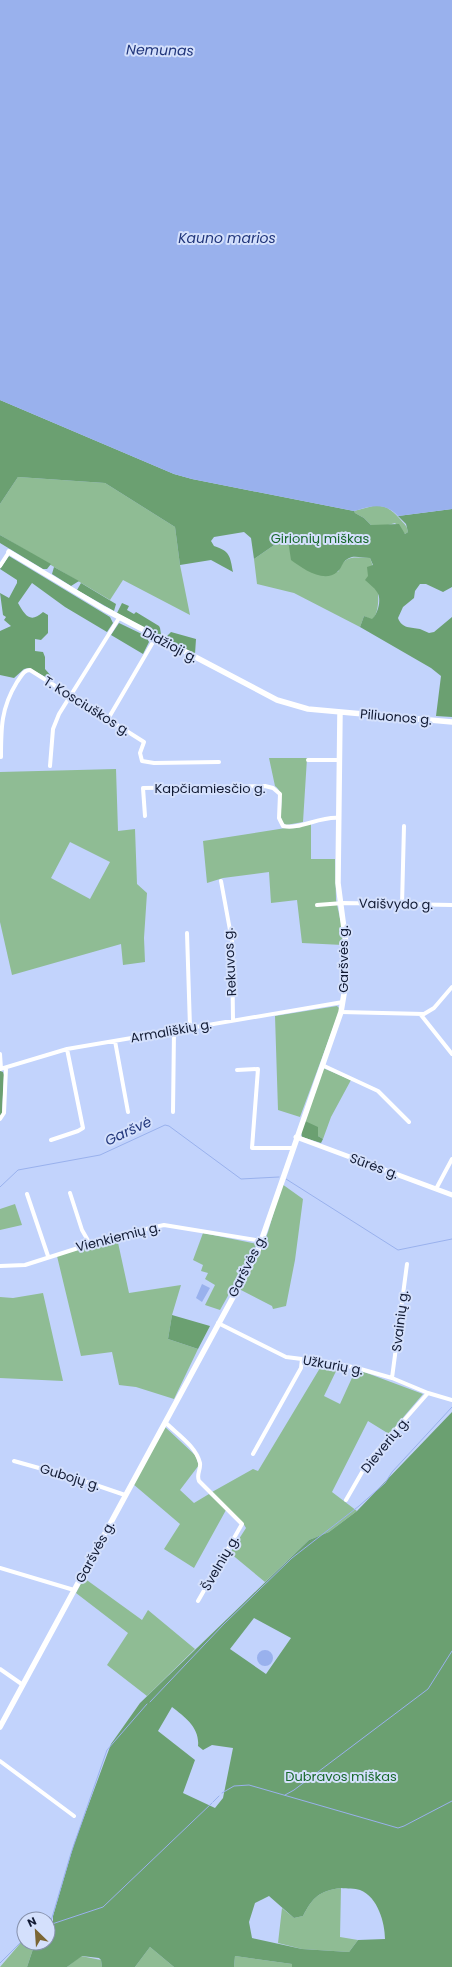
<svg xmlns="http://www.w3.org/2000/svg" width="452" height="1967" viewBox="0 0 452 1967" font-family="Poppins,sans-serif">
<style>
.green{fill:#8fbc94;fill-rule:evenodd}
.forest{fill:#6ba071;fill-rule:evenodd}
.water{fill:#99b1ed}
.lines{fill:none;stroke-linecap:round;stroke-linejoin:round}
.stream{stroke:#99b1ed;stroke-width:1}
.minor{stroke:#fff;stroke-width:4}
.tertiary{stroke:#fff;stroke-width:5}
.secondary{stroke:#fff;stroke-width:5.5}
.labels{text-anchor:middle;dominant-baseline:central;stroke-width:4;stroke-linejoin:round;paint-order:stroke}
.park-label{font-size:13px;fill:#19692c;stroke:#d4e0fc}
.street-label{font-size:13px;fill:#111a33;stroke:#d4e0fc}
.water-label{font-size:14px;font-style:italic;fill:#21367b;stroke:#d4e0fc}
</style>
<rect width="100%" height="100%" fill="#c2d3fc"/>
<path class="green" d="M 18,477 L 105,483 L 175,527 L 180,565 L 190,615 L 123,580 L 110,600 L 0,535 L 0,504 Z
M 373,506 C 386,505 392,510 400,519 C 404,524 407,525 408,532 L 405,534 L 395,523 L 388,525 L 371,525 L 364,518 L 355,513 L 354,511 Z
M 288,539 L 338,572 C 345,554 354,558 370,558 C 376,572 384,608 372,620 L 364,616 L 360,627 L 294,593 L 257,584 L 254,559 L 280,541 Z
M 269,758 L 307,758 L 303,822 L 286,825 L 282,822 C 278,810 287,795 275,786 Z
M 116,769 L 118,831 L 135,829 L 137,884 L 147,893 L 144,938 L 145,962 L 123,965 L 121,944 L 12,975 L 0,922 L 0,772 ZM 70,842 L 110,862 L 90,899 L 51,878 Z
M 311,824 L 311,859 L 335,859 L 336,900 L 341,923 L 343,945 L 302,943 L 297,900 L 271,903 L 269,872 L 223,878 L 207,883 L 203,841 Z
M 337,1006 L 340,1009 L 300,1117 L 278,1110 L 275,1016 Z
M 323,1068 L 351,1080 L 331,1117 L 323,1139 L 318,1136 L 305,1121 Z
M 282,1184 L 303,1199 L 295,1260 L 286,1306 L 273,1309 L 272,1306 L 239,1289 L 261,1250 L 268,1232 Z
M 15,1204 L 22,1225 L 0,1230 L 0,1209 Z
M 203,1233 L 257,1244 L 220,1310 L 205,1305 L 215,1285 L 205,1279 L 208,1273 L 201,1271 L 203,1265 L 193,1260 Z
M 117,1238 L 129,1293 L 181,1285 L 172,1315 L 168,1339 L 198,1349 L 174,1399 L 136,1387 L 119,1385 L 112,1352 L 81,1356 L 57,1256 Z
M 43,1293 L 63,1381 L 0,1378 L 0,1297 L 13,1298 Z
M 323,1363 L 339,1365 L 324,1396 L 340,1404 L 356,1369 L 423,1394 L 389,1434 L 368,1421 L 332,1492 L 357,1511 L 329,1532 L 309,1540 L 265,1582 L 230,1553 L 246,1528 L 243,1523 L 212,1492 L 253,1469 L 258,1471 Z
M 164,1426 L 195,1455 L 199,1465 L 180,1490 L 194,1503 L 209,1494 L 226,1510 L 194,1568 L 164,1549 L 180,1524 L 133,1484 Z
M 84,1578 L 142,1620 L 148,1610 L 195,1649 L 147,1696 L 107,1665 L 128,1633 L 76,1593 Z
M 341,1888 L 340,1937 L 358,1940 L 349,1952 L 302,1949 L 278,1943 L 282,1908 L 294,1918 L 303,1916 C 313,1897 319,1891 341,1888 Z
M 24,1939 L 24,1943 L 35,1943 L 27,1967 L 0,1967 Z
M 150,1947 L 174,1967 L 135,1967 Z
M 81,1956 L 101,1960 L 102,1967 L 67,1967 Z
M 235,1956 L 292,1964 L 292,1967 L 234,1967 Z"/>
<path class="forest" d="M 0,400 L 174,474 L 192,479 L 354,511 L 355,513 L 364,518 L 371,525 L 399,524 L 405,534 L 408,532 L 406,524 L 398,516 L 452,509 L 452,587 L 443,592 L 426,584 L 420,584 L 415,591 L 414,598 L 403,607 L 398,618 C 402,629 411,627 420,629 C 423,630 426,632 429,633 L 434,632 L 452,617 L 452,717 L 436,716 L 441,676 L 431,668 L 360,627 L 364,616 L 372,619 C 378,614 382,599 377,592 C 374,587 369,584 365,580 L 368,576 L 367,567 L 373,565 L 370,558 C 365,558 356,556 352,557 C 340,561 344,567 337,572 C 324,584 302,568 291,560 L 288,540 L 280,541 L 254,559 L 251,538 L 244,532 L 214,537 L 211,541 L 214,546 C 230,551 230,556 233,572 L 211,560 L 180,565 L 175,527 L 105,483 L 18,477 L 0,504 Z
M 0,535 L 51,564 L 47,569 L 43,569 L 0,543 Z
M 9,556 L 110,617 L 113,623 L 107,632 L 65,607 L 32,583 L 18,603 C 25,615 30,624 43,612 L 48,615 L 48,633 L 41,640 L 35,639 L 35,651 L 43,652 L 45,657 L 45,669 L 52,677 L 51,680 L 29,668 L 24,669 L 14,678 L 0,675 L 0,631 L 11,626 L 4,620 L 6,617 L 3,615 L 0,593 L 9,598 L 17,583 L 17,580 L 0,569 Z
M 54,567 L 79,581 L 71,586 L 52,574 Z
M 81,583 L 116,604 L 114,611 L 77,590 Z
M 122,603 L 129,606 L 127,610 L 134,614 L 136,612 L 159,626 L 160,628 L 161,634 L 158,635 L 117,613 Z
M 119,623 L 146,636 L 149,642 L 143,654 L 111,635 Z
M 171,632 L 196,639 L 195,654 L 165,638 Z
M 0,1071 L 3,1072 L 4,1075 L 2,1114 L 0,1117 Z
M 305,1121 L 318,1127 L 318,1136 L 323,1139 L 321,1143 L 302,1137 L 301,1132 Z
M 172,1315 L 210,1326 L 198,1349 L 168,1339 Z
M 452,1412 L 452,1967 L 292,1967 L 292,1964 L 235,1956 L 234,1967 L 174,1967 L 150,1947 L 135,1967 L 102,1967 L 101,1960 L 99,1958 L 82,1956 L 67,1967 L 27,1967 L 35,1943 L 48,1943 L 48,1928 L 53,1926 L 53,1916 L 74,1844 L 111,1744 L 140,1703 L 309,1540 L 329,1532 L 357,1511 ZM 254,1618 L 291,1638 L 266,1674 L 230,1649 ZM 172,1707 C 185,1717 200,1728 198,1746 L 203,1750 L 212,1745 L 233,1748 L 223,1798 L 215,1808 L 183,1793 L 195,1760 L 158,1731 ZM 341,1888 C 347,1889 355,1888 360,1890 C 378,1897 385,1923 385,1939 L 358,1940 L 349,1952 L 302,1949 L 252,1938 L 249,1922 L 255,1903 L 269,1896 L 294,1918 L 303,1916 C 313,1897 319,1891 341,1888 Z"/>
<path class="water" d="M 0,0 L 452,0 L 452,509 L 398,516 C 385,502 371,506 354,511 L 192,479 L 174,474 L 0,400 Z
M 202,1284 L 210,1288 L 202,1302 L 196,1298 Z
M257 1658a8 8 0 1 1 16 0a8 8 0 1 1-16 0Z"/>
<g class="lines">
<path class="stream" d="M 286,1179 L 398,1250 L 452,1239
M 0,1187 L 18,1170 L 100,1155 L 165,1125 L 169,1126 L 241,1179 L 279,1177
M 150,1702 L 224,1624 L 292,1558 L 359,1506 L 385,1483 L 392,1472 L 452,1407
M 222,1793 L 234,1786 L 249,1785 L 398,1828 L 404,1826 L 452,1801
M 285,1795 L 294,1790 L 428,1689 L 452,1651
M 213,1802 L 219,1796
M 49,1925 L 103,1907 L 212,1803
M 48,1926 L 51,1921 L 71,1853 L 107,1750 L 147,1704
M 0,1963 L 24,1939"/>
<path class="minor" d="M 0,566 L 9,552
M 108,719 L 156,637
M 1,757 C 1,728 1,708 17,682 C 21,677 23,670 30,670 L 144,742 L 140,753 L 142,761 L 154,763 L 219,762
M 308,760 L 339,760
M 50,766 L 53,729 L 59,714 L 119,618
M 145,816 L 143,788 L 265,786 L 273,788 L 280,794 L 279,818 L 283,826 C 299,830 320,816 339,818
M 221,881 L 232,941 L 233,1020
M 317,905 L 343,903 L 452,905
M 402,905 L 404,826
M 187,933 L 190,1027
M 341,1012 L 424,1014 L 434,1008 L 452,987
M 421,1015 L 452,1054
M 115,1041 L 128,1112
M 0,1054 L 1,1069
M 322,1065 L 378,1091 L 409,1122
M 0,1069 L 67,1049 L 343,1002
M 237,1070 L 258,1069 L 252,1148 L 293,1148
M 173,1112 L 174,1031
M 0,1119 L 4,1113 L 6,1068
M 51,1140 L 78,1131 L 83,1128 L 67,1049
M 436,1189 L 452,1159
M 70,1193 L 82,1230 L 90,1244
M 27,1194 L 48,1256
M 0,1266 L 25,1265 L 119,1235 L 164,1225 L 262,1241
M 218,1323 L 286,1357 L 334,1363 L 357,1368 L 392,1378 L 428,1393 L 452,1400
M 392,1378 L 407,1264
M 165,1422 C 177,1434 196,1446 200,1463 C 201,1470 196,1474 199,1481 L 242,1524 L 198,1601
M 253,1454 L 301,1368 L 302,1359
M 14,1461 L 78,1479 L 125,1495
M 346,1500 L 369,1460 L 428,1393
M 0,1568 L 74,1590
M 0,1669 L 23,1685
M 0,1761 L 74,1816"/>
<path class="tertiary" d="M 296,1137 L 452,1195"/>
<path class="secondary" d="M 9,552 L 104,609 L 277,700 L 308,709 L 452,722
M 0,1727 L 257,1253 L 341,1012 L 345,988 L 346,944 L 338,883 L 340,712"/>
</g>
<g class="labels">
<g class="park-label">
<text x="320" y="538">Girionių miškas</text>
<text x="341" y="1776">Dubravos miškas</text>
</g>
<g class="street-label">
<text transform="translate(170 645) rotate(28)">Didžioji g.</text>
<text transform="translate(87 706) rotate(32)">T. Kosciuškos g.</text>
<text transform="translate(396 717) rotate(5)">Piliuonos g.</text>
<text x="210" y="788">Kapčiamiesčio g.</text>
<text transform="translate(396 904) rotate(1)">Vaišvydo g.</text>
<text transform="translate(343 959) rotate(-90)">Garšvės g.</text>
<text transform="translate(230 962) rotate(-93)">Rekuvos g.</text>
<text transform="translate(171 1031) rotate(-10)">Armališkių g.</text>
<text transform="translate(374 1166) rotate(20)">Sūrės g.</text>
<text transform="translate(118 1237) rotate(-14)">Vienkiemių g.</text>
<text transform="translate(247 1266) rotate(-63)">Garšvės g.</text>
<text transform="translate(400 1321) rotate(-83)">Svainių g.</text>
<text transform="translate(333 1365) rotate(10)">Užkurių g.</text>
<text transform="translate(385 1445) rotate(-51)">Dieverių g.</text>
<text transform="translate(70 1477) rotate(17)">Gubojų g.</text>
<text transform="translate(95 1552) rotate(-62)">Garšvės g.</text>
<text transform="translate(220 1563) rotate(-60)">Švelnių g.</text>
</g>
<g class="water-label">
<text transform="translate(160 50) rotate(1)">Nemunas</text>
<text x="227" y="238">Kauno marios</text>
<text transform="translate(128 1131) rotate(-25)">Garšvė</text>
</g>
</g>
<g transform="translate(36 1931) rotate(335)"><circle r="19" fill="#d4e0fc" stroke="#8691ac"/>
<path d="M0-3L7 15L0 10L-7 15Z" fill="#7b6635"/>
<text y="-6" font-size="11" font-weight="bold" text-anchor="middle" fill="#111a33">N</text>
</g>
</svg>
